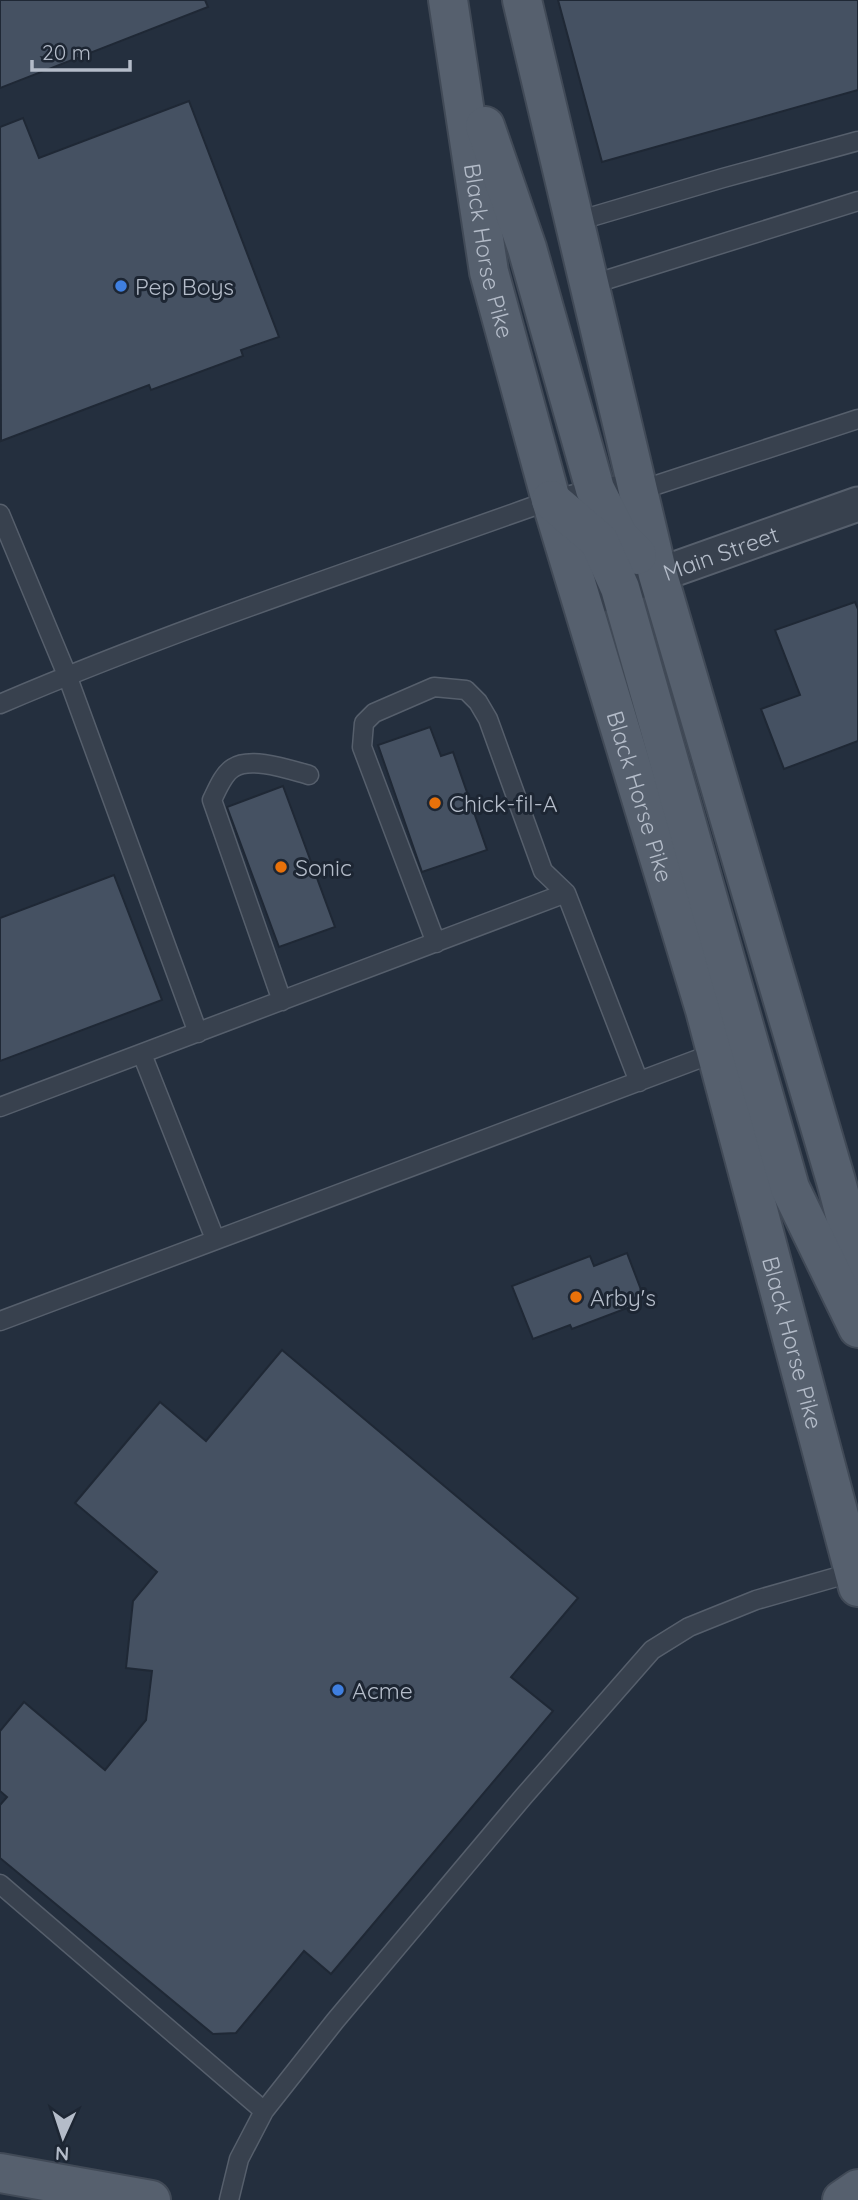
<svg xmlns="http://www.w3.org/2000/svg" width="858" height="2200" viewBox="0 0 858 2200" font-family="Quicksand,sans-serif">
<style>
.building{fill:#455162;stroke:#1f2835;stroke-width:2}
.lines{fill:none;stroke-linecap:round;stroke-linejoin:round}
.lane-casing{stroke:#565f6c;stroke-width:21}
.street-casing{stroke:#565f6c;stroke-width:37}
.primary-casing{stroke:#414a57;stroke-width:42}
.lane{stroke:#38414e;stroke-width:18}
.street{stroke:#38414e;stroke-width:33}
.primary{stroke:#56606e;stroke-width:38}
.shop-dot{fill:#3f7fe0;stroke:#1d2633;stroke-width:2.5}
.food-dot{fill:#e8710a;stroke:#1d2633;stroke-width:2.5}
.labels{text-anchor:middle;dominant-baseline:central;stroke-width:6;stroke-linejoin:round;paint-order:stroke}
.street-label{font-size:23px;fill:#b4bcc9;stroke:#1d2633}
.poi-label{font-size:23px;fill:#b4bcc9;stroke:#1d2633;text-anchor:start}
</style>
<rect width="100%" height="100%" fill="#242f3e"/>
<path class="building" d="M 0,0 L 205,0 L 208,7 L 0,88 Z
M 558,0 L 858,0 L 858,90 L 602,162 Z
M 189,101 L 279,337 L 241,350 L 243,356 L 151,390 L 149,385 L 1,441 L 0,127 L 23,118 L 39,158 Z
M 855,602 L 858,609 L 858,741 L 784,769 L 761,709 L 800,695 L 775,630 Z
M 430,727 L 441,756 L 453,752 L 487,850 L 422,872 L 378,745 Z
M 283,786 L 335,927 L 279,947 L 227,807 Z
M 114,875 L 162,1000 L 0,1061 L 0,918 Z
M 627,1253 L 643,1295 L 627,1300 L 630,1307 L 572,1329 L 570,1325 L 533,1339 L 512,1286 L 590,1256 L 594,1266 Z
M 282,1350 L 578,1598 L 511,1677 L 553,1711 L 331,1974 L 304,1951 L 236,2033 L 213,2034 L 0,1858 L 0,1805 L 7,1797 L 0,1791 L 0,1731 L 24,1702 L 105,1770 L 146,1720 L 152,1671 L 126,1668 L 133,1601 L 157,1572 L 75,1503 L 160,1402 L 206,1441 Z"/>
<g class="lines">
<g class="lane-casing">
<path id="lane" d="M 574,222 L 723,178 L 858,141
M 590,285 L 858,201
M 638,491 L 858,419
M 0,514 L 67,675 L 198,1033
M 0,704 C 180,627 367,566 551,500 L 595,489 L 636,482
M 436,943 L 362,747 L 364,723 L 374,713 L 434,687 L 466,690 L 478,702 L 488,719 L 543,871 L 566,893
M 282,1001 L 212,800 C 217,790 223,774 233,768 C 251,756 290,770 309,775
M 142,1054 L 215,1239
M 0,1107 L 566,893 L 639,1082
M 0,1321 L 717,1052
M 0,1884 L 264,2111
M 229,2200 L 239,2159 L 264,2111 L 335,2021 L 524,1796 L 652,1650 L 689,1627 L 756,1600 L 854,1572"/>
</g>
<g class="street-casing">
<g id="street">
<path id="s1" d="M 582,602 L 858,504"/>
</g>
</g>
<g class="primary-casing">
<g id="primary">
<path id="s2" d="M 448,0 L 489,272 L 551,500 L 705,1010 L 858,1587"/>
<path d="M 522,0 L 658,575 L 836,1181 L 858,1265"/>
<path d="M 485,126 L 527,248 L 595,489 L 619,537 L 637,555"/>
<path d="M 551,500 L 599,541 L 620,588 L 790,1188 L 858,1328"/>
<path d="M 0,2173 L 151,2200"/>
<path d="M 842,2200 L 858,2189"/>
</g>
</g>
<use href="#lane" class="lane"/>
<use href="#street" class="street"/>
<use href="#primary" class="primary"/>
</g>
<g class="shop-dot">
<circle cx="121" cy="286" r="7"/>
<circle cx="338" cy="1690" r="7"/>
</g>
<g class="food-dot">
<circle cx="435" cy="803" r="7"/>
<circle cx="281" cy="867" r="7"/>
<circle cx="576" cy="1297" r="7"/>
</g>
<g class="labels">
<g class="street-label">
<text stroke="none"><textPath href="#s2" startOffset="254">Black Horse Pike</textPath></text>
<text stroke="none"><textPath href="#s1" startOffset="147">Main Street</textPath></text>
<text stroke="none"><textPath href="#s2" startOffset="821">Black Horse Pike</textPath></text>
<text stroke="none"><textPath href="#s2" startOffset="1388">Black Horse Pike</textPath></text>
</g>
<g class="poi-label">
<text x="135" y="286">Pep Boys</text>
<text x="449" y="803">Chick-fil-A</text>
<text x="295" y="867">Sonic</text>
<text x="590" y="1297">Arby's</text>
<text x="352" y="1690">Acme</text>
</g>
</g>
<g transform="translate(63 2137) rotate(183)" stroke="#1d2633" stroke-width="5" paint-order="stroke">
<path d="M0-5L12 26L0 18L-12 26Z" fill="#b4bcc9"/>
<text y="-10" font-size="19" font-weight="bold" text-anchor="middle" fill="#b4bcc9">N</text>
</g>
<path d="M32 60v10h98v-10" fill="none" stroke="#b4bcc9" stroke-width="3.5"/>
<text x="42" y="60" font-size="21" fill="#b4bcc9" stroke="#1d2633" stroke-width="5" paint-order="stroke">20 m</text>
</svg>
